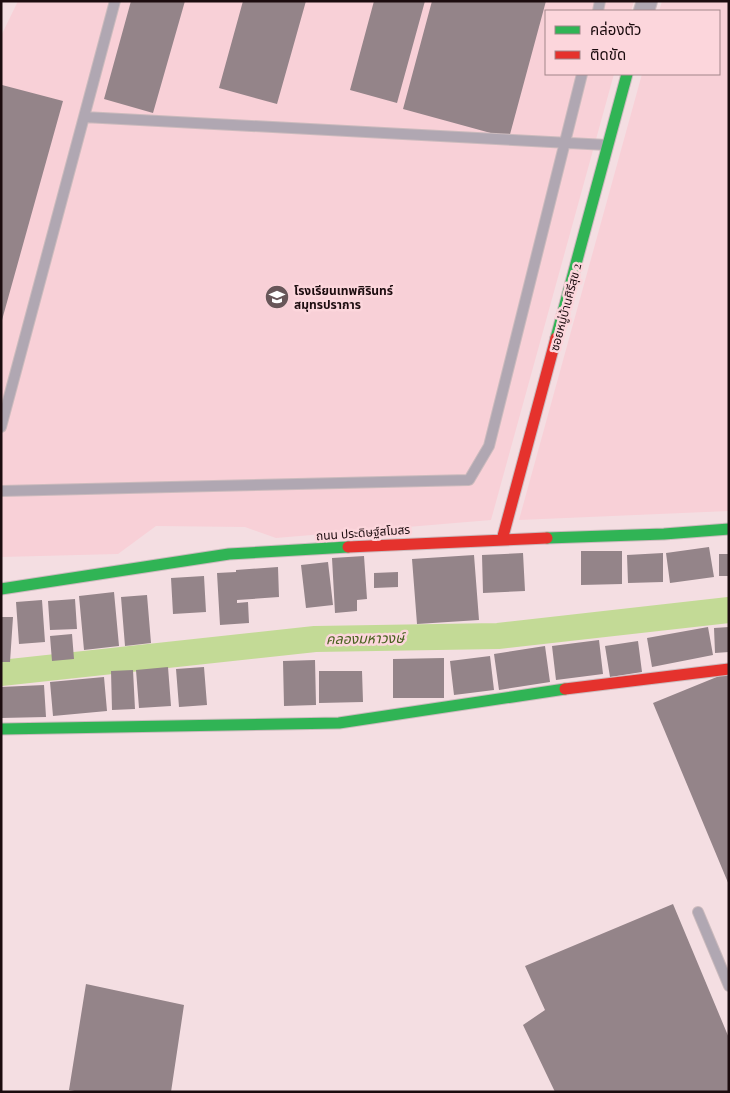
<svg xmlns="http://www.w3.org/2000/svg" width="730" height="1093" viewBox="0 0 730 1093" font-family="'Playfair Display','Noto Sans Thai',serif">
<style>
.built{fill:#f8d0d7}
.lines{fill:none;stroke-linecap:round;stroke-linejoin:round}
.canal{stroke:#c3da96;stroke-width:26}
.building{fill:#948489}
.lane-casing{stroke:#cbbabd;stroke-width:12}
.street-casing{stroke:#cbbabd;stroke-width:22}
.fast-casing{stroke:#cbbabd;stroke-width:13}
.jam-casing{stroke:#cbbabd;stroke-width:13}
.lane{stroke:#b0a7b2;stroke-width:10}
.street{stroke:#b0a7b2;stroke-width:20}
.fast{stroke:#30b455;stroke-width:11}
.jam{stroke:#e5322d;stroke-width:11}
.labels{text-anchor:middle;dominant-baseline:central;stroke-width:5;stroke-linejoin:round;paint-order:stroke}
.poi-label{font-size:12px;font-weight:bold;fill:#1c0c0f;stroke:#fcd6dc;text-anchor:start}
.street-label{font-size:12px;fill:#1c0c0f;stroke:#fcd6dc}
.water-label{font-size:14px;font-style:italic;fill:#47601d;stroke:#fcd6dc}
</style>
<rect width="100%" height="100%" fill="#f4dee2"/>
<path class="built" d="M 18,1 L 634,1 L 631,11 L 546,11 L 546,74 L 614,74 L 491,520 L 276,538 L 245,527 L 156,526 L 118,554 L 1,557 L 1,36 Z
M 662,1 L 729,1 L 729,511 L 519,520 L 642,74 L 719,74 L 719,11 L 659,11 Z"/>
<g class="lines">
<path class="canal" d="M 1,673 L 315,639 L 498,636 L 729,610"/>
</g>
<path class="building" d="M 131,1 L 185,1 L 153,113 L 104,99 Z
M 243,1 L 306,1 L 277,104 L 219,88 Z
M 374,1 L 425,1 L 397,103 L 350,90 Z
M 432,1 L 546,1 L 509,138 L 403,109 Z
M 2,85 L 63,101 L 2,320 L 1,88 Z
M 709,547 L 714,577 L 670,583 L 666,553 Z
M 581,551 L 622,551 L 622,584 L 581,585 Z
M 523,553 L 525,591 L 483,593 L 482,555 Z
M 663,553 L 663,582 L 628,583 L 627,555 Z
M 719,554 L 729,554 L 729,576 L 719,576 Z
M 474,555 L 479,620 L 417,624 L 412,559 Z
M 364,556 L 367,599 L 357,600 L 357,611 L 335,613 L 332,558 Z
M 328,562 L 333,605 L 306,608 L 301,565 Z
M 278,567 L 279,597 L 237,600 L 237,603 L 248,602 L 249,623 L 220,625 L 217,573 L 236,572 L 236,570 Z
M 398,572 L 398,587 L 374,588 L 374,573 Z
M 204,576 L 206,612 L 173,614 L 171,578 Z
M 114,592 L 119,646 L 84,650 L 79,596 Z
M 147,595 L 151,643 L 125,646 L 121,597 Z
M 75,599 L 77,629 L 50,630 L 48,601 Z
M 42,600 L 45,642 L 19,644 L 16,602 Z
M 1,617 L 13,617 L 10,662 L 1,662 Z
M 708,627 L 713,655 L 652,667 L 647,638 Z
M 729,627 L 729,652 L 715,653 L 714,628 Z
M 72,634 L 74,659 L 52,661 L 50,636 Z
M 599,640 L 603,674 L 556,680 L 552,646 Z
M 638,641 L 642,672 L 610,677 L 605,646 Z
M 545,646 L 550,682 L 499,690 L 494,654 Z
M 490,656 L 494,690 L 454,695 L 450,661 Z
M 444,658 L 444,698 L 393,698 L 393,659 Z
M 315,660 L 316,705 L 284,706 L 283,661 Z
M 168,667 L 171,706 L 139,708 L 136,670 Z
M 204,667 L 207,705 L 179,707 L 176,669 Z
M 133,670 L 135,709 L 112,710 L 111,671 Z
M 319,671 L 362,671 L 363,702 L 319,703 Z
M 729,672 L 729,885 L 653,703 Z
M 104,677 L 107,711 L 53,716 L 50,682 Z
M 44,685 L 46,717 L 1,718 L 1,687 Z
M 673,904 L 729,1038 L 729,1092 L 555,1092 L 523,1025 L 545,1010 L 525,966 Z
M 86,984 L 184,1005 L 171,1092 L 80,1092 L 69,1090 Z"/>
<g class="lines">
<g class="lane-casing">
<path id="lane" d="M 598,11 L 600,1
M 84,117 L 607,145
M 1,427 L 115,1
M 1,491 L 469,480 L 489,446 L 582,74
M 698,912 L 729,986"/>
</g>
<g class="street-casing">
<path id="street" d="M 644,11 L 647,1"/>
</g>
<g class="fast-casing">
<path id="fast" d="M 556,338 L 627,74
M 547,538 L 664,534 L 729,529
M 1,589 L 229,554 L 348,547
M 1,729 L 339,723 L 565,689"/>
</g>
<g class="jam-casing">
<path id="jam" d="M 502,540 L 556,338
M 348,547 L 547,538
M 565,689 L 729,669"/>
</g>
<use href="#lane" class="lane"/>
<use href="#street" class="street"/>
<use href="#fast" class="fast"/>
<use href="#jam" class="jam"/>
</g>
<defs>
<g id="school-disc" transform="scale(1.25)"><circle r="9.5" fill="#685659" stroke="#fcd6dc"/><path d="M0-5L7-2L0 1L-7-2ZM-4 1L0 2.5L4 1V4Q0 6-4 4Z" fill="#fff"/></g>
</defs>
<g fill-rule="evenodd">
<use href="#school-disc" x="277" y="297"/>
</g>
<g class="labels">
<g class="poi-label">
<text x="294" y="290">โรงเรียนเทพศิรินทร์<tspan x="294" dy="14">สมุทรปราการ</tspan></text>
</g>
<g class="street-label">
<text transform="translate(565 307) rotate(-75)">ซอยหมู่บ้านศิรีสุข 2</text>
<text transform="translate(363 532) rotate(-4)">ถนน ประดิษฐ์สโมสร</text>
</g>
<g class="water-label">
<text transform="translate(365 638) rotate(-1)">คลองมหาวงษ์</text>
</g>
</g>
<rect width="730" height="1093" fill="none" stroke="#1c0c0f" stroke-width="5"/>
<rect x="545" y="10" width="175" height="65" fill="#fcd6dc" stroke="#a2858a"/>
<rect x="555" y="26" width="25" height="8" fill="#30b455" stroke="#a2858a"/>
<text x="590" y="35" font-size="15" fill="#1c0c0f">คล่องตัว</text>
<rect x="555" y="51" width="25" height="8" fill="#e5322d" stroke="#a2858a"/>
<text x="590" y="60" font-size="15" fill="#1c0c0f">ติดขัด</text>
</svg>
